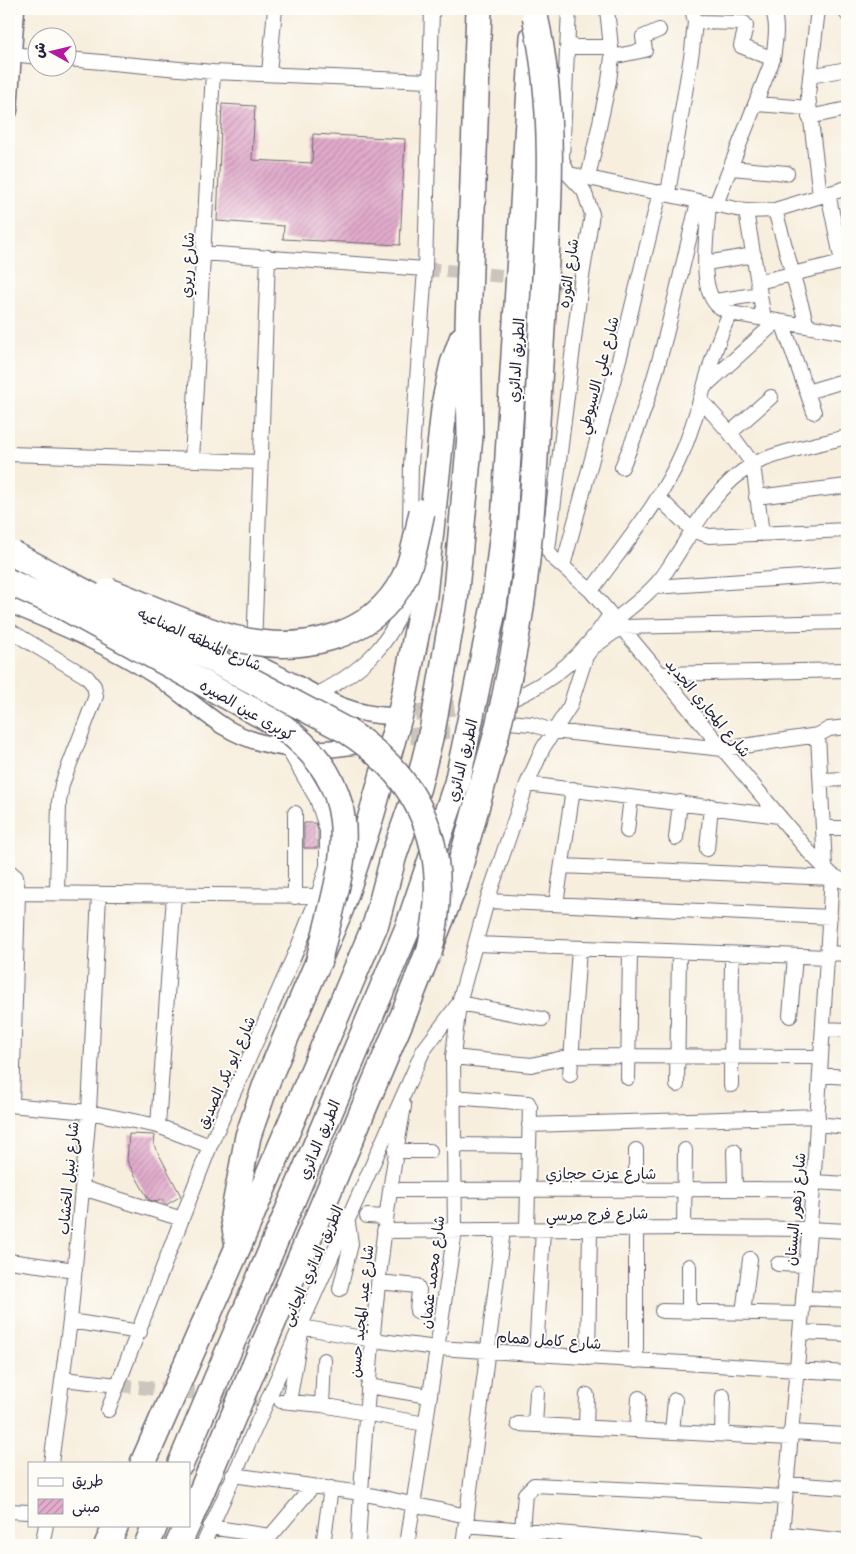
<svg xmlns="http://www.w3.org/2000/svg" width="856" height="1554" viewBox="0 0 856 1554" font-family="'Playpen Sans','Playpen Sans Arabic',sans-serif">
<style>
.building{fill:url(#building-hatch)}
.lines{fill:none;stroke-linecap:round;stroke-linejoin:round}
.minor-tunnel{stroke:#ccc5bd;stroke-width:14;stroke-dasharray:14 7;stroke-linecap:butt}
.tertiary-tunnel{stroke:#ccc5bd;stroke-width:16;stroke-dasharray:16 8;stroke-linecap:butt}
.minor-casing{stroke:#6d6974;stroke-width:16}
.tertiary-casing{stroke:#6d6974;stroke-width:19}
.motorway-casing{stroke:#6d6974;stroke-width:28}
.minor{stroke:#fff;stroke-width:14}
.tertiary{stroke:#fff;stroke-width:16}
.motorway{stroke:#fff;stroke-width:25}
.motorway-bridge-casing{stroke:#6d6974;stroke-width:28;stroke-linecap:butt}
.motorway-bridge{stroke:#fff;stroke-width:25}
.labels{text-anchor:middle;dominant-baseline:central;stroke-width:4;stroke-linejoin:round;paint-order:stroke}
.street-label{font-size:15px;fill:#22223b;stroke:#fdfcf7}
</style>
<defs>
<pattern id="building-hatch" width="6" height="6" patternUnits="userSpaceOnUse" patternTransform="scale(1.25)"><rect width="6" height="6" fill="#e2accc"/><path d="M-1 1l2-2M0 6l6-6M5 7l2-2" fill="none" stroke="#b78ca7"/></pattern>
</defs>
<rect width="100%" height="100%" fill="#fdfcf7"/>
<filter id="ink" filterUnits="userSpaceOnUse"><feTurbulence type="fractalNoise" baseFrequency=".02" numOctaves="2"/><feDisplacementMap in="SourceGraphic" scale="10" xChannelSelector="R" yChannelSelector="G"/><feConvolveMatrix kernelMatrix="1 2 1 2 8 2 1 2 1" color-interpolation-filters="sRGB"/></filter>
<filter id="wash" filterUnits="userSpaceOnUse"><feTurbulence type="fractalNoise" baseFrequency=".0096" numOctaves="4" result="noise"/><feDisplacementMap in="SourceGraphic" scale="20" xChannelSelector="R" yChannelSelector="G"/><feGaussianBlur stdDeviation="1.12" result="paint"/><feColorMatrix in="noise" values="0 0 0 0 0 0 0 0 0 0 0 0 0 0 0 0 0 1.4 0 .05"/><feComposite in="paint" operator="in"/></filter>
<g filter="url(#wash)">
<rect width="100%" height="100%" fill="#f7eedd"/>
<g id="blocks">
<path class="building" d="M 222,104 L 255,106 L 252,160 L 312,163 L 313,134 L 405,139 L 400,245 L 283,239 L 284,226 L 217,221 Z
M 304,823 L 316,823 L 318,831 L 318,848 L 304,848 Z
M 129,1134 L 155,1135 L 154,1145 L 181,1196 L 166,1205 L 162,1199 L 157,1202 L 149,1200 L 127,1161 Z"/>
</g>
</g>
<g filter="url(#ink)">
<use href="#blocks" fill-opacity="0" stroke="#6d6974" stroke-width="1"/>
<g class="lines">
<path class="minor-tunnel" d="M 425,269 L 581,283
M 118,1385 L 268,1400"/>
<path class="tertiary-tunnel" d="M 391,716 L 510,700
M 386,740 L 508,722"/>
<g class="minor-casing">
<path id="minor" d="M 569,9 L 562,159 L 568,174 L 584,191 L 592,214 L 581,283 L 548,550 L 552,557 L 591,591 L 809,852 L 832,875 L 847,883
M 818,9 L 808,95 L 820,196
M 846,9 L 847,14
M 695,22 L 744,23 L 746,26 L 741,46 L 773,59
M 568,47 L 610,47
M 13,54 L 38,57
M 612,57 L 645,50 L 643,37 L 659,30
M 68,59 L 213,72 L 429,81
M 269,73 L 275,9
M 810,76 L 847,69
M 757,104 L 809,108
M 809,117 L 847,109
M 731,168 L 787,173
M 569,174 L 746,211 L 775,210 L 847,188
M 588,178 L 609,81 L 612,57 L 607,9
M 668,193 L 692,51 L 695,22 L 692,9
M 828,193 L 842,262
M 709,203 C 708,230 697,285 717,305 C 720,308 726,310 730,313 L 847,333
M 716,204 L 773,59 C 775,43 779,24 772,9
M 775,210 L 807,326
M 746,211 L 764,319
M 203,253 L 425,269
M 706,263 L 754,255
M 758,282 L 847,261
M 715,301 L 760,294
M 782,322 L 814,412
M 704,387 L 777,321
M 807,392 L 847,380
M 700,399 L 730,433 L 753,464 L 762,534
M 730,433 L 771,397
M 9,454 L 260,462
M 192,460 L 213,72
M 622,467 C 659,383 676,291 698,202
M 658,497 L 692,530 L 709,536 L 847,530
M 756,497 L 847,486
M 410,527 L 411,464 L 425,269 L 432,9
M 563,566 L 621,352 L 660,192
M 654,587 L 847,574
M 591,591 C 623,546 661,502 683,451 C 702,405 709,357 730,313
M 615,620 C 632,606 652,592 665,573 C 691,536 711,489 752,465 C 772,453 823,443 847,437
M 9,630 L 87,677 L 94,686 L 96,696 L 62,784 L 59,802 L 57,893
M 254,648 L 268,257
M 660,674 L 847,670
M 318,694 C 363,670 399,640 407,586
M 510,700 C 553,682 584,654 610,615
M 509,722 L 531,724 L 553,731 L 723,749 L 818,735 L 829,729 L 847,727
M 818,735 L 825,867
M 821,780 L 847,779
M 527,784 L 779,816
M 295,813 L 295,897
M 823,828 L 847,828
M 627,831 L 631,797
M 676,838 L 680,802
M 707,849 L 711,806
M 562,866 L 832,878
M 9,871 L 16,877 L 18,893 L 12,1105
M 18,893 L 318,896
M 487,901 L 830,917
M 556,904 L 573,789
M 476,944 L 828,957
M 828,953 L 847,954
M 790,1016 L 795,956
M 823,1029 L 847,1030
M 453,1057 L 531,1065 L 572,1056 L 821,1057
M 570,1075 L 579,949
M 820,1075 L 847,1077
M 628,1078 L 630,950
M 677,1085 L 679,952
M 731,1085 L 732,954
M 453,1097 L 528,1103 L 530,1107 L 527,1229
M 9,1105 L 89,1112 L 158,1126 L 210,1146
M 817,1124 L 847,1127
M 529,1125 L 818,1116
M 158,1126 L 174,895
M 455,1145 L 529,1146
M 395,1151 L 430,1151
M 734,1151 L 735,1188
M 814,1182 L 847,1184
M 83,1188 L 182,1219
M 636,1188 L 636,1150
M 390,1190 L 813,1189
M 367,1216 L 386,1217
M 684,1228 L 685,1150
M 384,1231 L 684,1228 L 809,1229 L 847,1231
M 9,1261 L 75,1270
M 778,1264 L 806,1265
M 379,1282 L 417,1286 L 419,1290 L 417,1311
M 340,1289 L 351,1244 L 348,1223
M 803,1298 L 847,1300
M 662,1311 L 801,1314
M 689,1312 L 689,1266
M 743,1313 L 750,1259
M 70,1321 L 140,1332
M 800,1332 L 847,1334
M 536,1354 L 543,1230
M 588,1358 L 590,1229
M 636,1361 L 636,1229
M 63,1379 L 118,1385
M 368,1386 L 429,1396
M 281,1401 L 322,1405 L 425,1424
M 289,1402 L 302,1327 L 373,1340 L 437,1348 L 847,1373
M 322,1405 L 324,1360
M 108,1410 L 210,1146 L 298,947 L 318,896 L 327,866 L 327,830 L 317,799 L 288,749
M 518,1424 L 790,1438
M 535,1425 L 537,1392
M 586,1427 L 587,1395
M 637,1430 L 639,1398
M 672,1432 L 675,1400
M 790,1432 L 847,1435
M 722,1434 L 723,1396
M 51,1463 L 70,1321 L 89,1112 L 99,894
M 233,1475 L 361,1493 L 467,1516
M 786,1484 L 847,1488
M 9,1511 L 29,1512
M 466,1525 L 696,1545
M 210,1527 L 270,1536
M 522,1530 L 525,1494 L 534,1485 L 785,1497
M 782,1534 L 847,1541
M 42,1545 L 46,1525
M 203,1545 L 423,1051 L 459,1003 L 542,1019
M 263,1545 L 313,1486
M 323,1545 L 331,1488
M 358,1545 C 366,1398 377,1251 404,1106
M 407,1545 L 455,1231 L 453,1057 L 459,1003 L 487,901 L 527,784 L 543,748 L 570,706 L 586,656 L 592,648 L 621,627 L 847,622
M 463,1545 L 503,1230
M 781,1545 L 813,1189 L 832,875"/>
</g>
<g class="tertiary-casing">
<path id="tertiary" d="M 9,111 L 16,9
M 9,604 C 59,625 110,646 156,676 C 179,691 200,711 223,726 C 269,754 319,753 370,743
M 206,640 C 230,651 254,662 278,674 C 317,694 346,715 391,716"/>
</g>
<g class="motorway-casing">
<path id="motorway" d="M 405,1011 L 455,884 L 496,736
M 238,1246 L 233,1216 L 248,1136 L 266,1084 L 341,908 L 370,820 L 402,707 L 424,595 L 445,400 L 453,364 L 462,339
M 143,1463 L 238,1247 L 376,923 L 394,855 L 418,787 L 433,726 L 455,601 L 470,436 L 468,325 L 479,9
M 181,1463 L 407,930 L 457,783 L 494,606 L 504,523 L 533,37
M 107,1545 L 116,1525
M 147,1545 L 155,1525
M 178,1545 L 187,1525"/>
</g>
<use href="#minor" class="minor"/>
<use href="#tertiary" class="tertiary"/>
<use href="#motorway" class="motorway"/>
<g class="motorway-bridge-casing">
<path id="motorway-bridge" d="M 13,554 L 347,731 C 429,784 452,861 429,953
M 9,582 L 62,606 L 283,727 C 376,798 339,869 318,964
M 109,591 C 150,607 190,626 233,638 C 297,654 372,641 404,578 C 414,558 417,533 422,512
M 496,736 C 508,684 519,630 525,577 C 535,494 537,411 542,328 C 548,224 558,119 535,16
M 189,1521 L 405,1011"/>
</g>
<use href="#motorway-bridge" class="motorway-bridge"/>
</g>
</g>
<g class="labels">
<g class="street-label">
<text transform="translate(186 265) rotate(-87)">شارع ريري</text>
<text transform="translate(567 273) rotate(-82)">شارع الثوره</text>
<text transform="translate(515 360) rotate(-86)">الطريق الدائري</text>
<text transform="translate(597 375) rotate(-75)">شارع علي الاسيوطي</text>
<text transform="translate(200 638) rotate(24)">شارع المنطقه الصناعيه</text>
<text transform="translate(709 707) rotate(50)">شارع المجاري الجديد</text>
<text transform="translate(248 709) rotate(30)">كوبرى عين الصيره</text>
<text transform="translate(461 760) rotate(-76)">الطريق الدائري</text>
<text transform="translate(225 1072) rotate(-66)">شارع ابو بكر الصديق</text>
<text transform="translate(318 1139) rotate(-67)">الطريق الدائري</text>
<text x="601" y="1172">شارع عزت حجازي</text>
<text transform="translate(67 1178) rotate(-85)">شارع نبيل الخشاب</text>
<text transform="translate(794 1209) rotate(-85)">شارع زهور البستان</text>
<text transform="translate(597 1213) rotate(-1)">شارع فرج مرسي</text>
<text transform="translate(311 1265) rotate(-66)">الطريق الدائري الجانبى</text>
<text transform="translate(431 1272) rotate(-83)">شارع محمد عثمان</text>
<text transform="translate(360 1311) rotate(-84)">شارع عبد المجيد حسن</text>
<text transform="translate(549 1339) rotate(4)">شارع كامل همام</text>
</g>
</g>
<rect width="856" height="1554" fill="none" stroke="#fdfcf7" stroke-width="30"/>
<rect x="28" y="1462" width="162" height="65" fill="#fdfcf7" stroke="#a5a5ac"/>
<rect x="38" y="1478" width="25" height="8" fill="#ffffff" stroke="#a5a5ac"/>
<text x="72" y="1486" font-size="15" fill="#22223b">طريق</text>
<rect x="38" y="1499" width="25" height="15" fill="url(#building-hatch)" stroke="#a5a5ac"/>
<text x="72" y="1512" font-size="15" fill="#22223b">مبنى</text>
<g transform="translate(52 52) rotate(278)"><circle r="24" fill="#fdfcf7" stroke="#a5a5ac"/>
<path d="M0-4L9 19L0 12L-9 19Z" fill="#b5179e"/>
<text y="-8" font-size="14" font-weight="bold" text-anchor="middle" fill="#22223b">ش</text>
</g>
</svg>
